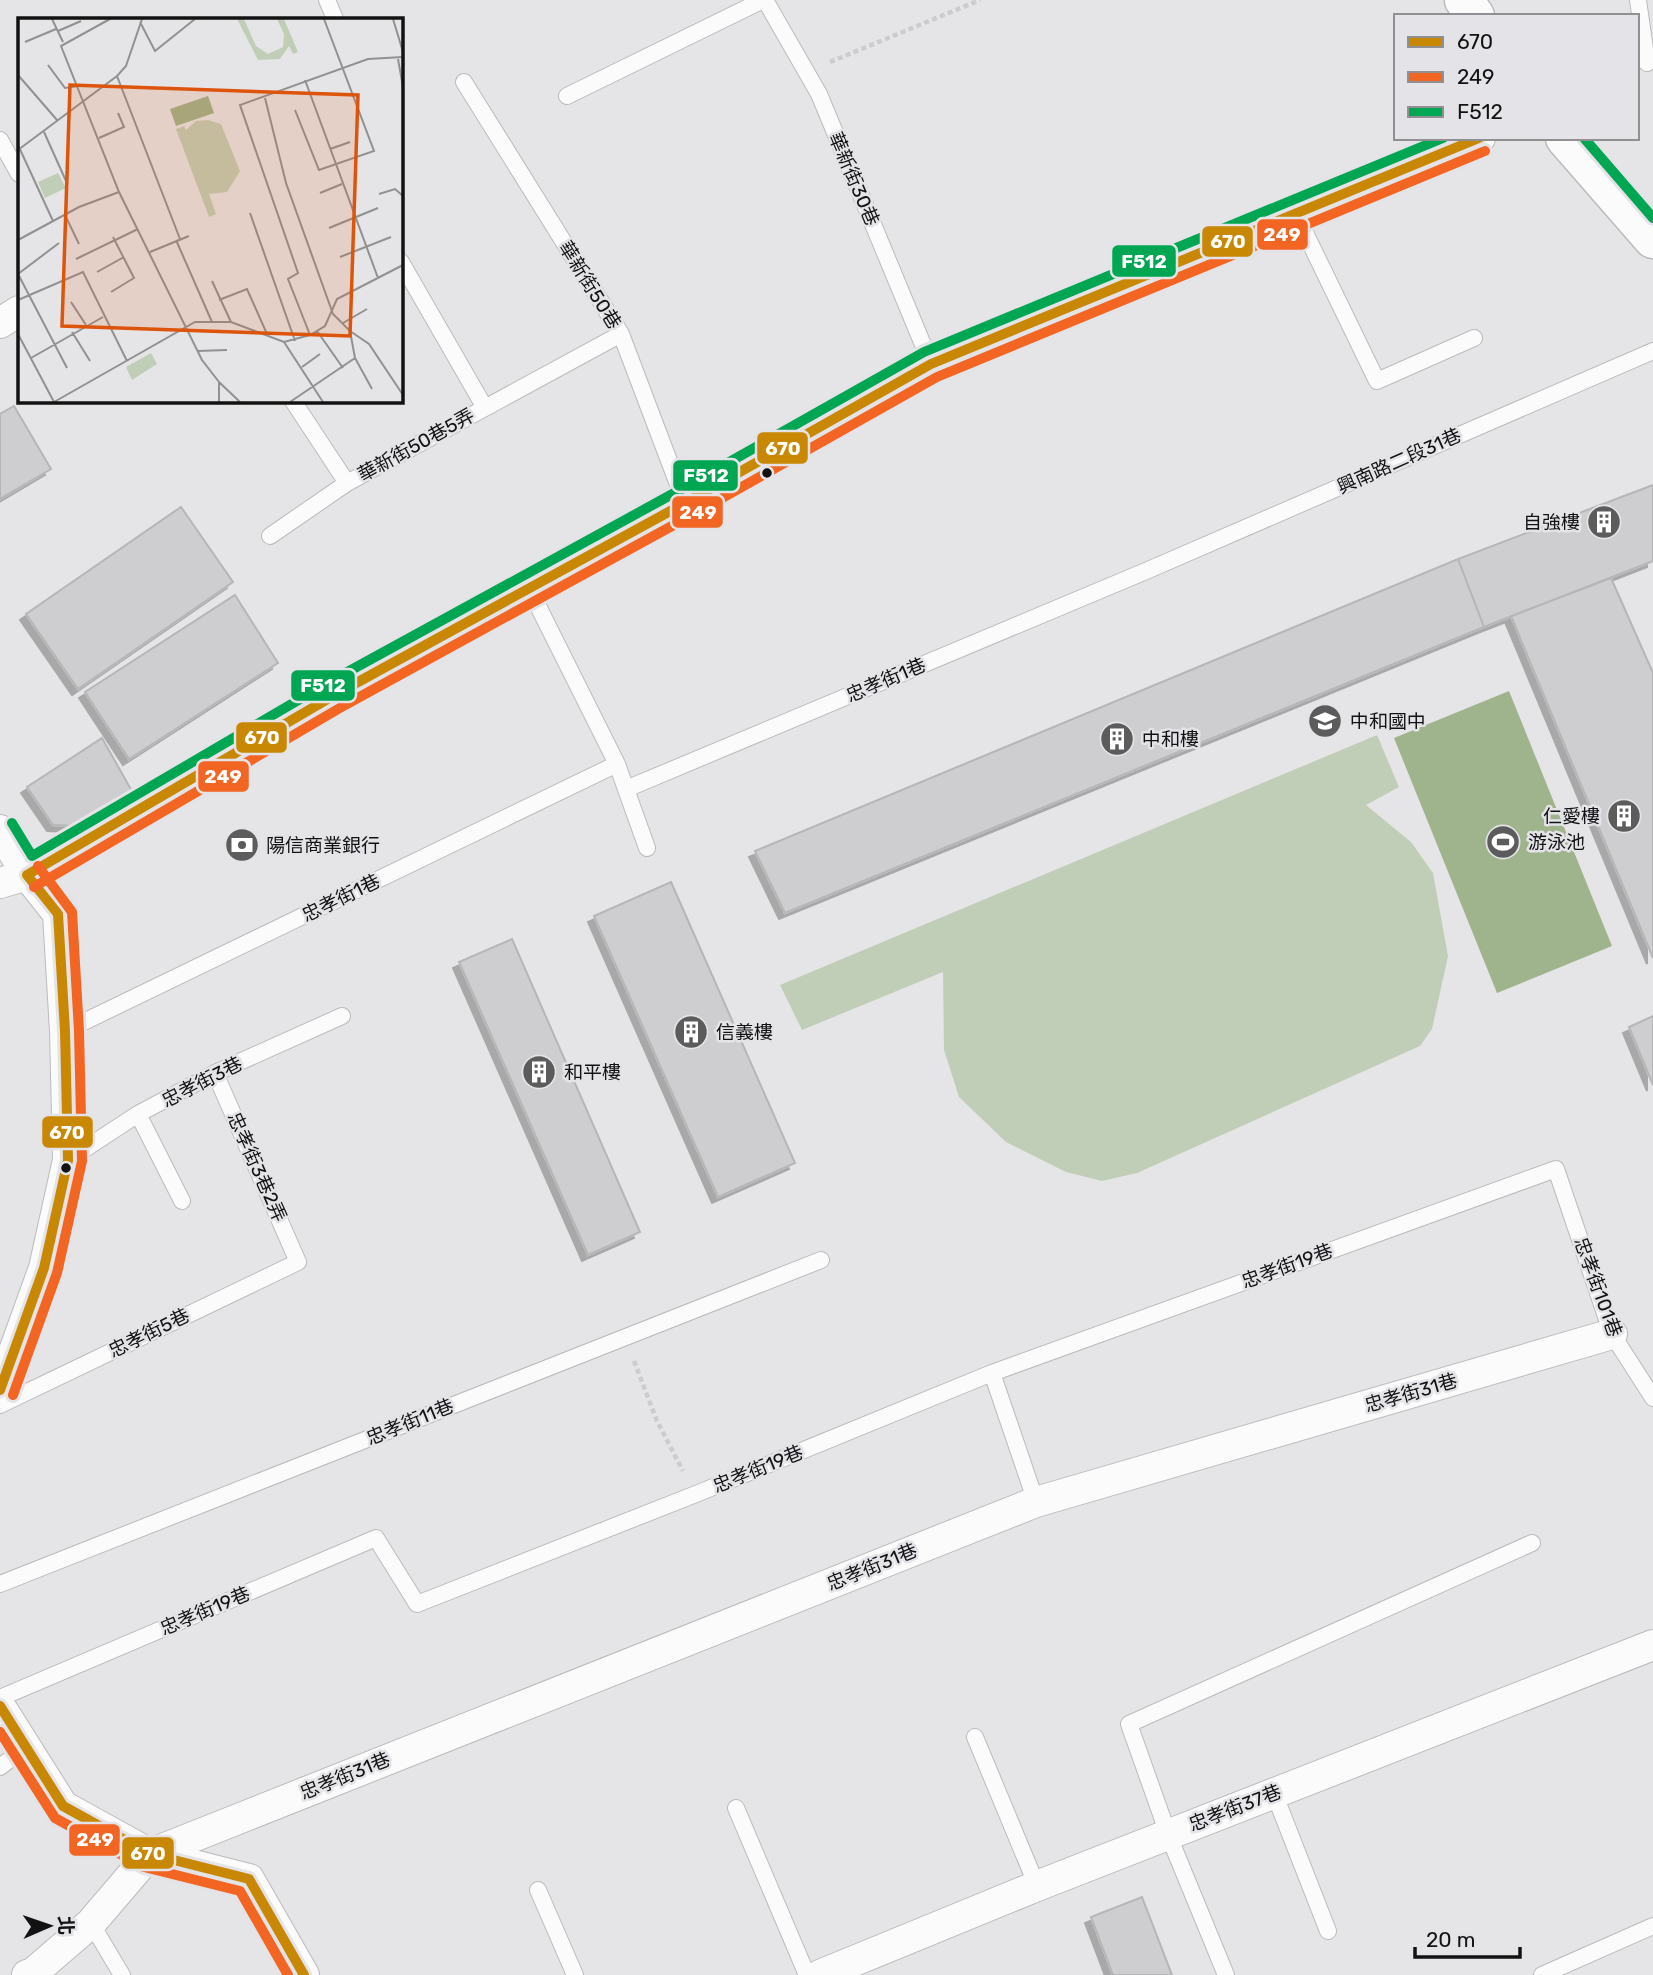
<svg xmlns="http://www.w3.org/2000/svg" width="1653" height="1975" viewBox="0 0 1653 1975" font-family="Rubik,'Noto Sans TC',sans-serif">
<style>
.green{fill:#c1ceb7}
.water{fill:#9fb38d}
.building{fill:#ceced0;stroke:#b6b6b8;stroke-width:2;filter:url(#shadow)}
.lines{fill:none;stroke-linecap:round;stroke-linejoin:round}
.lane-casing{stroke:#bbbbbc;stroke-width:18}
.street-casing{stroke:#bbbbbc;stroke-width:32}
.secondary-casing{stroke:#bbbbbc;stroke-width:41}
.path{stroke:#ccccce;stroke-width:4.5;stroke-dasharray:5 3.5;stroke-linecap:butt}
.lane{stroke:#fbfbfb;stroke-width:16}
.street{stroke:#fbfbfb;stroke-width:30}
.secondary{stroke:#fbfbfb;stroke-width:38}
.bus-1-casing{stroke:#e4e4e8;stroke-width:16}
.bus-2-casing{stroke:#e4e4e8;stroke-width:16}
.bus-3-casing{stroke:#e4e4e8;stroke-width:16}
.bus-1{stroke:#c98804;stroke-width:10}
.bus-2{stroke:#f26522;stroke-width:10}
.bus-3{stroke:#00a651;stroke-width:10}
.bus-dot{fill:#121213;stroke:#e4e4e8;stroke-width:2.5}
.labels{text-anchor:middle;dominant-baseline:central;stroke-width:5;stroke-linejoin:round;paint-order:stroke}
.street-label{font-size:19px;fill:#121213;stroke:#e4e4e8}
.poi-label{font-size:19px;fill:#121213;stroke:#e4e4e8;text-anchor:start}
.inset-road{fill:none;stroke:#919192;stroke-width:2}
.view{fill:#dd550c;fill-opacity:0.15;stroke:#dd550c;stroke-width:3.5}
.inset-edge{fill:none;stroke:#121213;stroke-width:3.5}
.line-badge{stroke:#e4e4e8;stroke-width:2.5}
.badge-label{font-size:19px;text-anchor:middle;font-weight:bold;fill:#fff}
</style>
<defs>
<filter id="shadow"><feDropShadow dx="-6" dy="6" stdDeviation="0" flood-color="#0004"/></filter>
</defs>
<rect width="100%" height="100%" fill="#e5e5e7"/>
<path class="green" d="M 1377,735 L 1399,787 L 1366,805 L 1411,842 L 1433,873 L 1448,956 L 1432,1029 L 1420,1046 L 1137,1173 L 1102,1181 L 1066,1172 L 1006,1142 L 959,1097 L 944,1050 L 943,972 L 802,1030 L 780,985 Z"/>
<path class="water" d="M 1509,691 L 1612,946 L 1497,993 L 1394,738 Z"/>
<path class="building" d="M 14,406 L 51,469 L 0,499 L 0,414 Z
M 1653,485 L 1653,561 L 1484,627 L 1458,559 Z
M 181,507 L 233,582 L 78,689 L 26,614 Z
M 1458,559 L 1484,627 L 785,913 L 755,851 Z
M 1611,578 L 1653,673 L 1653,958 L 1511,616 Z
M 235,595 L 278,663 L 129,759 L 85,692 Z
M 102,738 L 133,793 L 75,826 L 53,825 L 27,787 Z
M 671,882 L 795,1163 L 718,1197 L 594,916 Z
M 512,939 L 640,1232 L 588,1255 L 459,962 Z
M 1653,1016 L 1653,1085 L 1629,1027 Z
M 1142,1897 L 1172,1975 L 1113,1975 L 1091,1917 Z"/>
<g class="lines">
<g class="lane-casing">
<path id="lane" d="M 327,0 L 335,19
M 765,0 L 819,94 L 931,364
M 1638,0 L 1647,63
M 464,82 L 621,334 L 685,503
M 567,96 L 763,0
M 0,140 L 19,174
M 1296,214 L 1377,381 L 1474,338
M 401,262 L 485,408
M 293,401 L 347,483 L 621,334
M 270,536 L 347,483
M 529,588 L 617,764 L 647,848
M 626,789 L 1146,571 L 1653,351
M 65,1031 L 617,764
M 138,1114 L 182,1201
M 68,1160 L 138,1114 L 215,1073 L 342,1016
M 992,1373 L 1036,1502
M 0,1405 L 298,1262 L 215,1073
M 0,1584 L 821,1260
M 0,1698 L 376,1538 L 417,1604 L 696,1494 L 992,1373 L 1556,1169 L 1612,1334 L 1653,1398
M 975,1737 L 1037,1886
M 0,1767 L 26,1747
M 1274,1793 L 1328,1931
M 736,1808 L 807,1975
M 538,1890 L 575,1975
M 91,1923 L 122,1975
M 1226,1975 L 1168,1834 L 1129,1724 L 1532,1543
M 1542,1975 L 1653,1926"/>
</g>
<g class="street-casing">
<path id="street" d="M 0,323 L 19,311
M 0,830 L 27,875 L 58,914 L 65,1031 L 68,1160 L 44,1268 L 0,1390
M 0,883 L 27,875 L 338,693 L 685,503 L 931,364 L 1480,138
M 0,1706 L 63,1806 L 150,1854 L 249,1879 L 304,1975
M 27,1975 L 33,1973 L 91,1923 L 150,1854 L 1036,1502 L 1612,1334
M 820,1975 L 1037,1886 L 1653,1645"/>
</g>
<g class="secondary-casing">
<path id="secondary" d="M 1464,0 L 1475,16
M 1565,138 L 1653,239"/>
</g>
<path class="path" d="M 830,62 L 980,0
M 634,1361 L 657,1421 L 683,1471"/>
<use href="#lane" class="lane"/>
<use href="#street" class="street"/>
<use href="#secondary" class="secondary"/>
<g class="bus-1-casing">
<path id="bus-1" d="M 27,875 L 338,693 L 685,503 L 931,364 L 1479,138
M 0,1390 L 44,1268 L 68,1160 L 65,1031 L 58,914 L 27,875
M 0,1706 L 63,1806 L 150,1854 L 249,1879 L 304,1975"/>
</g>
<g class="bus-2-casing">
<path id="bus-2" d="M 34,887 L 345,705 L 692,515 L 937,377 L 1485,151
M 13,1395 L 57,1273 L 82,1161 L 79,1031 L 72,912 L 38,866
M 0,1732 L 55,1818 L 144,1867 L 240,1891 L 288,1975"/>
</g>
<g class="bus-3-casing">
<path id="bus-3" d="M 1584,138 L 1653,218
M 12,823 L 32,856 L 331,681 L 678,491 L 924,352 L 1443,138"/>
</g>
<use href="#bus-1" class="bus-1"/>
<use href="#bus-2" class="bus-2"/>
<use href="#bus-3" class="bus-3"/>
</g>
<defs>
<g id="building-disc" transform="scale(1.75)"><circle r="9.5" fill="#5c5c5d" stroke="#e4e4e8"/><path d="M-4-6H4V6H1V3H-1V6H-4ZM-2.5-4.3h1.7v1.8h-1.7ZM.8-4.3h1.7v1.8H.8ZM-2.5-1h1.7V.8h-1.7ZM.8-1h1.7V.8H.8Z" fill="#fff"/></g>
<g id="school-disc" transform="scale(1.75)"><circle r="9.5" fill="#5c5c5d" stroke="#e4e4e8"/><path d="M0-5L7-2L0 1L-7-2ZM-4 1L0 2.5L4 1V4Q0 6-4 4Z" fill="#fff"/></g>
<g id="stadium-disc" transform="scale(1.75)"><circle r="9.5" fill="#5c5c5d" stroke="#e4e4e8"/><path d="M0-5a6.5 5 0 1 0 0 10a6.5 5 0 1 0 0-10ZM-3.5-1.8h7v3.6h-7Z" fill="#fff"/></g>
<g id="bank-disc" transform="scale(1.75)"><circle r="9.5" fill="#5c5c5d" stroke="#e4e4e8"/><path d="M-6-4H6V4H-6ZM0-2.3a2.3 2.3 0 1 0 0 4.6a2.3 2.3 0 1 0 0-4.6Z" fill="#fff"/></g>
</defs>
<g fill-rule="evenodd">
<use href="#building-disc" x="1604" y="522"/>
<use href="#school-disc" x="1325" y="721"/>
<use href="#building-disc" x="1117" y="739"/>
<use href="#building-disc" x="1624" y="816"/>
<use href="#stadium-disc" x="1503" y="842"/>
<use href="#bank-disc" x="242" y="845"/>
<use href="#building-disc" x="691" y="1032"/>
<use href="#building-disc" x="539" y="1072"/>
</g>
<g class="bus-dot">
<circle cx="767" cy="473" r="6"/>
<circle cx="66" cy="1168" r="6"/>
</g>
<g class="labels">
<g class="street-label">
<text transform="translate(854 179) rotate(67)">華新街30巷</text>
<text transform="translate(590 285) rotate(58)">華新街50巷</text>
<text transform="translate(416 445) rotate(-29)">華新街50巷5弄</text>
<text transform="translate(1399 461) rotate(-24)">興南路二段31巷</text>
<text transform="translate(886 680) rotate(-23)">忠孝街1巷</text>
<text transform="translate(341 898) rotate(-26)">忠孝街1巷</text>
<text transform="translate(202 1082) rotate(-27)">忠孝街3巷</text>
<text transform="translate(257 1167) rotate(66)">忠孝街3巷2弄</text>
<text transform="translate(1287 1266) rotate(-20)">忠孝街19巷</text>
<text transform="translate(1598 1287) rotate(70)">忠孝街101巷</text>
<text transform="translate(149 1333) rotate(-26)">忠孝街5巷</text>
<text transform="translate(1411 1393) rotate(-16)">忠孝街31巷</text>
<text transform="translate(410 1422) rotate(-22)">忠孝街11巷</text>
<text transform="translate(758 1469) rotate(-22)">忠孝街19巷</text>
<text transform="translate(872 1567) rotate(-22)">忠孝街31巷</text>
<text transform="translate(205 1611) rotate(-23)">忠孝街19巷</text>
<text transform="translate(345 1776) rotate(-22)">忠孝街31巷</text>
<text transform="translate(1235 1808) rotate(-21)">忠孝街37巷</text>
</g>
<g class="poi-label">
<text x="1580" y="522" text-anchor="end">自強樓</text>
<text x="1350" y="721">中和國中</text>
<text x="1142" y="739">中和樓</text>
<text x="1600" y="816" text-anchor="end">仁愛樓</text>
<text x="1528" y="842">游泳池</text>
<text x="266" y="845">陽信商業銀行</text>
<text x="716" y="1032">信義樓</text>
<text x="564" y="1072">和平樓</text>
</g>
</g>
<g transform="translate(18 18)">
<rect width="385" height="385" fill="#e5e5e7"/>
<path d="M 219,1 L 226,1 L 238,28 L 250,36 L 265,29 L 266,16 L 259,1 L 266,1 L 280,34 L 275,36 L 271,28 L 262,41 L 240,42 ZM 190,102 L 203,106 L 222,153 L 209,174 L 191,176 L 198,196 L 191,199 L 158,111 L 166,108 L 168,112 L 178,103 ZM 40,155 L 48,170 L 27,180 L 20,164 ZM 133,335 L 139,346 L 114,362 L 108,349 Z" fill="#c1ceb7"/>
<path d="M 190,78 L 196,95 L 158,108 L 152,91 Z" fill="#9fb38d"/>
<path class="inset-road" d="M 34,1 L 45,24M 92,1 L 43,28 L 101,174 L 184,342 L 201,364 L 201,384M 375,1 L 385,34M 122,4 L 137,33 L 177,1M 40,13 L 63,3M 7,24 L 38,11M 380,41 L 385,69M 30,47 L 47,70 L 61,68M 0,57 L 39,102M 99,58 L 162,221M 287,62 L 360,260M 247,80 L 268,165 L 315,296 L 332,313 L 337,340 L 354,371M 277,92 L 301,152 L 356,133 L 306,1M 26,114 L 48,163M 81,120 L 106,109 L 100,95M 0,127 L 35,203M 312,131 L 332,124M 0,132 L 99,58 L 108,48 L 124,1M 302,175 L 324,166M 361,176 L 377,171 L 385,178M 232,195 L 277,323M 47,197 L 61,226M 311,210 L 360,190M 0,222 L 61,189 L 101,174M 158,222 L 194,304M 132,234 L 171,218M 322,239 L 373,219M 58,241 L 120,211M 79,254 L 106,239M 0,256 L 49,350M 0,256 L 41,225M 194,263 L 213,304M 93,274 L 116,260 L 95,219M 0,282 L 65,254 L 109,343M 201,282 L 229,271 L 249,316M 53,284 L 68,307M 325,305 L 349,291M 299,313 L 325,350M 332,313 L 351,326 L 385,377M 54,314 L 72,343M 0,316 L 36,384M 292,317 L 270,261 L 280,255 L 222,87 L 350,41 L 385,39M 266,324 L 305,384M 179,333 L 209,332M 13,340 L 85,299M 284,349 L 302,336M 201,364 L 222,384M 36,384 L 177,304 L 213,304 L 266,324 L 292,317 L 307,308 L 319,281 L 385,247M 272,384 L 337,340"/>
<path class="view" d="M 52,67 L 340,77 L 332,318 L 44,308 Z"/>
<rect width="385" height="385" class="inset-edge"/>
</g>
<g class="line-badge">
<rect x="1256" y="218" width="53" height="33" rx="7" fill="#f26522"/>
<rect x="1201" y="225" width="53" height="33" rx="7" fill="#c98804"/>
<rect x="1111" y="244" width="66" height="34" rx="7" fill="#00a651"/>
<rect x="756" y="431" width="53" height="34" rx="7" fill="#c98804"/>
<rect x="672" y="459" width="67" height="33" rx="7" fill="#00a651"/>
<rect x="671" y="495" width="53" height="34" rx="7" fill="#f26522"/>
<rect x="290" y="669" width="66" height="33" rx="7" fill="#00a651"/>
<rect x="235" y="721" width="53" height="33" rx="7" fill="#c98804"/>
<rect x="197" y="760" width="53" height="33" rx="7" fill="#f26522"/>
<rect x="41" y="1115" width="53" height="34" rx="7" fill="#c98804"/>
<rect x="68" y="1823" width="53" height="34" rx="7" fill="#f26522"/>
<rect x="121" y="1836" width="54" height="34" rx="7" fill="#c98804"/>
</g>
<g class="badge-label">
<text x="1282" y="241">249</text>
<text x="1228" y="248">670</text>
<text x="1144" y="268">F512</text>
<text x="783" y="455">670</text>
<text x="706" y="482">F512</text>
<text x="698" y="519">249</text>
<text x="323" y="692">F512</text>
<text x="262" y="744">670</text>
<text x="223" y="783">249</text>
<text x="67" y="1139">670</text>
<text x="95" y="1846">249</text>
<text x="148" y="1860">670</text>
</g>
<rect x="1394" y="14" width="245" height="126" fill="#e4e4e8" stroke="#909093" stroke-width="2"/>
<rect x="1408" y="37" width="35" height="10" fill="#c98804" stroke="#909093" stroke-width="2"/>
<text x="1457" y="49" font-size="21" fill="#121213">670</text>
<rect x="1408" y="72" width="35" height="10" fill="#f26522" stroke="#909093" stroke-width="2"/>
<text x="1457" y="84" font-size="21" fill="#121213">249</text>
<rect x="1408" y="107" width="35" height="10" fill="#00a651" stroke="#909093" stroke-width="2"/>
<text x="1457" y="119" font-size="21" fill="#121213">F512</text>
<g transform="translate(49 1926) rotate(88)" stroke="#e4e4e8" stroke-width="5" paint-order="stroke">
<path d="M0-5L12 26L0 18L-12 26Z" fill="#121213"/>
<text y="-10" font-size="19" font-weight="bold" text-anchor="middle" fill="#121213">北</text>
</g>
<path d="M1415 1947v10h105v-10" fill="none" stroke="#121213" stroke-width="3.5"/>
<text x="1426" y="1947" font-size="21" fill="#121213" stroke="#e4e4e8" stroke-width="5" paint-order="stroke">20 m</text>
</svg>
